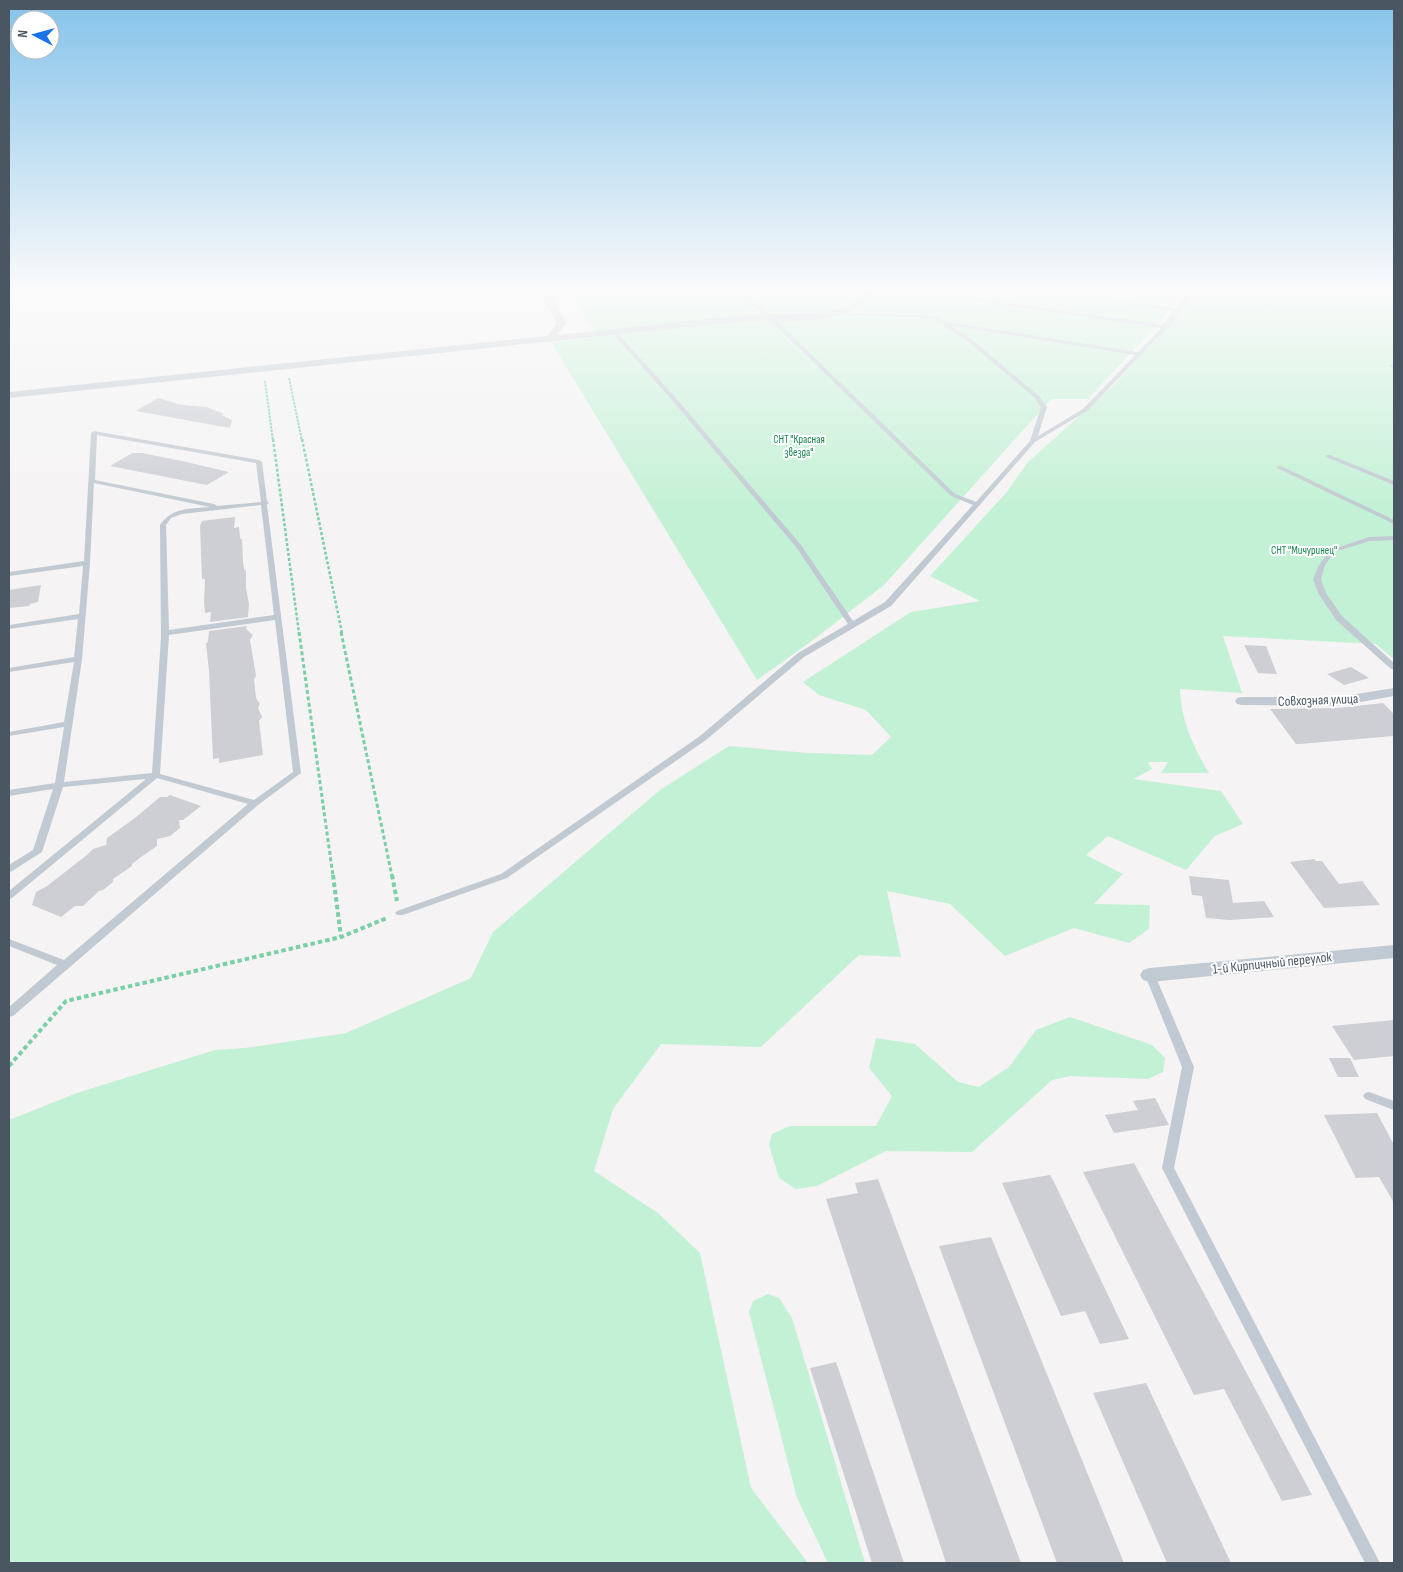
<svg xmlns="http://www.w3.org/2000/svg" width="1403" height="1572" viewBox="0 0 1403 1572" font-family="'Sofia Sans Condensed',sans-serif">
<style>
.green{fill:#c3f1d5}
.building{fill:#cdcfd5}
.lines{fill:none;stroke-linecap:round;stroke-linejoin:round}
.path-far3{stroke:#7ad0a6;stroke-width:2;stroke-dasharray:2.5 1;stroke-linecap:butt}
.path-far2{stroke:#7ad0a6;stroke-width:2.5;stroke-dasharray:3 2;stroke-linecap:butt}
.path-far1{stroke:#7ad0a6;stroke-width:3;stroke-dasharray:4 2.5;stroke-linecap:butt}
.path{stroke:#7ad0a6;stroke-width:4;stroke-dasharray:4.5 3;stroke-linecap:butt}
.lane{fill:#c1cad2;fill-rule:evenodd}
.street{fill:#c1cad2;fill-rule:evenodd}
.labels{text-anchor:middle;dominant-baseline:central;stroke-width:4;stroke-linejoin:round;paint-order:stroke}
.far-park-label{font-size:11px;fill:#17864f;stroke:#fff}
.street-label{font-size:14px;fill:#4a5661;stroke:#fff}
</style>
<rect width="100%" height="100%" fill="#f5f3f3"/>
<path class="green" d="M 565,288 L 1188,288 L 1156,326 L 1088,399 L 1051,399 L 884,585 L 813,640 L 757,680 L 551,342 L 598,337 Z
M 1202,288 L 1394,288 L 1394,659 L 1376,644 L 1223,636 L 1242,693 L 1180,689 C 1181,720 1193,747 1209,773 L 1161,773 L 1168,762 L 1148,762 L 1152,769 L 1133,779 L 1221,791 L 1243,824 L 1215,836 L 1186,870 L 1108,836 L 1086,855 L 1123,874 L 1094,904 L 1150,905 L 1149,929 L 1129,943 L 1074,928 L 1005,956 L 950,904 L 887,891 L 901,957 L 859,955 L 761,1047 L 661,1044 L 613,1109 L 594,1171 L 658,1213 L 700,1253 L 751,1488 L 808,1563 L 9,1563 L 9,1120 L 77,1093 L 215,1050 L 245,1048 L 346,1033 L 471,978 L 493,932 L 660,790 L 729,746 L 808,753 L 872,755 L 891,737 L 866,710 L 819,695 L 803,682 L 911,612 L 980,601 L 930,576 L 1006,493 L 1028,462 L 1114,385 Z
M 1070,1017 L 1152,1045 L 1165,1058 L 1163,1072 L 1148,1079 L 1070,1076 L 1052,1080 L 972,1152 L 886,1151 L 817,1186 L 796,1189 L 779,1178 L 769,1145 L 772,1134 L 790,1126 L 876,1126 L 892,1096 L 869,1068 L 876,1038 L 915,1044 L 958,1082 L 979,1087 L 1009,1067 L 1036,1030 Z
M 768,1294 L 779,1298 L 792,1318 L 865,1563 L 828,1563 L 797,1498 L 749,1312 L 753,1301 Z"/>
<path class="building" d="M 158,398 L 182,405 L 207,407 L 224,414 L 221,415 L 232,420 L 230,428 L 136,411 Z
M 132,453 L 142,453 L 182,461 L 229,472 L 207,485 L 110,466 Z
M 235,517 L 234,528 L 239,527 L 240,538 L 242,540 L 243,561 L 244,569 L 246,571 L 246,588 L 249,604 L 248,617 L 210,622 L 211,612 L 205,613 L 204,602 L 205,579 L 202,579 L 200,526 L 202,521 Z
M 41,585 L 38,602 L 30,604 L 29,606 L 9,608 L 9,590 Z
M 247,626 L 246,629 L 253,635 L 250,640 L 256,676 L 254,679 L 256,698 L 260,704 L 258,708 L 262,717 L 259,721 L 263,755 L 219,763 L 219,758 L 213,759 L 209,671 L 206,643 L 208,642 L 209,631 Z
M 1244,645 L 1266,646 L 1277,674 L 1258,673 Z
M 1351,667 L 1369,678 L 1344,685 L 1327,674 Z
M 1383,703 L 1394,714 L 1394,736 L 1300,744 L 1296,744 L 1270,709 L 1338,708 Z
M 170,795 L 201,806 L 183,820 L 179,820 L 180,828 L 170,836 L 157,839 L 157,846 L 141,857 L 132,864 L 132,866 L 113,879 L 113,882 L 103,890 L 99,891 L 83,906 L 75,906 L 61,917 L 32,905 L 36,892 L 47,886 L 87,855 L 93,849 L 106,845 L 107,838 L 135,818 L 160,797 L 167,797 Z
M 1314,859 L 1316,861 L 1322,861 L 1339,884 L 1362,881 L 1380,905 L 1324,908 L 1290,862 Z
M 1189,876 L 1229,880 L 1233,903 L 1264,901 L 1274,917 L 1229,920 L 1206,918 L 1202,896 L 1192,895 Z
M 1394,1020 L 1394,1056 L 1354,1060 L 1332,1026 Z
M 1329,1058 L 1350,1058 L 1359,1077 L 1338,1077 Z
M 1155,1098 L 1169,1125 L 1114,1133 L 1105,1115 L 1138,1110 L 1133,1101 Z
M 1377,1113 L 1394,1145 L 1394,1203 L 1379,1177 L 1356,1178 L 1324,1115 Z
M 1134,1163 L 1312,1495 L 1282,1501 L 1224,1389 L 1194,1395 L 1083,1172 Z
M 1050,1175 L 1054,1182 L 1129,1339 L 1100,1344 L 1085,1311 L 1061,1316 L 1002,1183 Z
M 878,1179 L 1021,1563 L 946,1563 L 826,1199 L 858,1193 L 855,1183 Z
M 991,1237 L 1124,1563 L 1057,1563 L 939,1246 Z
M 836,1362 L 904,1563 L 872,1563 L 810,1368 Z
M 1146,1383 L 1231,1563 L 1167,1563 L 1093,1393 Z"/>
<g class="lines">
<path class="path-far3" d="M 289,378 L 302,441
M 265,381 L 273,441"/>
<path class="path-far2" d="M 273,439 L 299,633
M 302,439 L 342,633"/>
<path class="path-far1" d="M 299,632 L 333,876
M 341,632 L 392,876"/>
<path class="path" d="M 333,875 L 341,937
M 392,875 L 397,901
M 9,1066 L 66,1001 L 341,937 L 387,918"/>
<path class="lane" d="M 731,288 L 736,288 L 772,316 L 955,494 L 976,502 L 1030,441 L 1041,407 L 1035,398 L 966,340 L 944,326 L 944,324 L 932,318 L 838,314 L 836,313 L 836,312 L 933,316 L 945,322 L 1138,352 L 1161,328 L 889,288 L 899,288 L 1165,325 L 1168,327 L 1087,411 L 1035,442 L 891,606 L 804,657 L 706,740 L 507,878 L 403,915 L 397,915 L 395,913 L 397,911 L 501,874 L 700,736 L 798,653 L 848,624 L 796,547 L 671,399 L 612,333 L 612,331 L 616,331 L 675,397 L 801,545 L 853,621 L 885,602 L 973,505 L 951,496 L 768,318 ZM 950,325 L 1135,355 L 1083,409 L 1038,436 L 1047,407 L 1039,396 L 970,338 Z
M 1024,288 L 1034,288 L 1180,310 L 1178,311 L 1026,289 Z
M 1394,364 L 1394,368 L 1389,366 L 1390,365 Z
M 94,431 L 259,460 L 262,462 L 267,501 L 269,503 L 267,505 L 301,773 L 258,805 L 13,1016 L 9,1017 L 9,1007 L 57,965 L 9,946 L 9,939 L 64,960 L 248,804 L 157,778 L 12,898 L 9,899 L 9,891 L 146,779 L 63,787 L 42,852 L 12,871 L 9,872 L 9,865 L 33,850 L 53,789 L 9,796 L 9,790 L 55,783 L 64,727 L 9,736 L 9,732 L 64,722 L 74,662 L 9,672 L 9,668 L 74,657 L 78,619 L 9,629 L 9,625 L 79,614 L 83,566 L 9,576 L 9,572 L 84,561 L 91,433 ZM 97,435 L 256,463 L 261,502 L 217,506 L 214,504 L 95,480 ZM 94,483 L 210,507 C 189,509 173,507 160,525 L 161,637 L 152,773 L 64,782 L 82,659 L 90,563 ZM 261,505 L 274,615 L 169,630 L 166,525 L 171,518 L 182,514 ZM 275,620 L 293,772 L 254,800 L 160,774 L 169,635 Z
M 1326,455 L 1330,455 L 1394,481 L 1394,485 L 1326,457 Z
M 1277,466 L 1281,466 L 1394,520 L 1394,524 L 1277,468 Z
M 1394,536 L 1394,540 L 1370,541 L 1334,552 L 1325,565 L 1321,579 L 1326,593 L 1342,616 L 1394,663 L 1394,669 L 1391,669 L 1336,620 L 1318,593 L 1313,579 L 1319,565 L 1330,550 L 1369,537 Z
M 1150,971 L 1154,972 L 1155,975 L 1194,1067 L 1174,1168 L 1380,1563 L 1365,1563 L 1162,1168 L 1182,1067 L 1145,975 L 1146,972 Z
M 1369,1092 L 1394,1101 L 1394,1110 L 1365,1099 L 1363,1096 L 1365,1093 Z"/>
<path class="street" d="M 537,288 L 545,288 L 567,323 L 557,335 L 746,315 L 825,313 L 850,305 L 862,297 L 870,288 L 878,288 C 849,329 790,320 746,321 L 9,398 L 9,392 L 547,336 L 557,323 Z
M 1191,288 L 1199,288 L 1168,329 L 1162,329 L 1162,325 Z
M 1394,688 L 1394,696 L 1338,706 L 1242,705 L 1237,704 L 1235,701 L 1237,698 L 1242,697 L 1338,697 Z
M 1394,945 L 1394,958 L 1150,982 L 1143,980 L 1140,975 L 1143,970 L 1150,968 Z"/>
</g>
<linearGradient id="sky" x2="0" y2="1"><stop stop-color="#85c3ea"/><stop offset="0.57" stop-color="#fafafa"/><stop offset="1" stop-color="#fafafa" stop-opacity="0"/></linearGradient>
<rect width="1403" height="508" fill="url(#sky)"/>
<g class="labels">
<g class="far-park-label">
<text x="799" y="439">СНТ "Красная<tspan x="799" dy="13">звезда"</tspan></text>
<text x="1304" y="550">СНТ "Мичуринец"</text>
</g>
<g class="street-label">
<text transform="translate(1318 700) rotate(-2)">Совхозная улица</text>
<text transform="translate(1272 963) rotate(-6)">1-й Кирпичный переулок</text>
</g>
</g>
<rect width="1403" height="1572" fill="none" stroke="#4a5661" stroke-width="20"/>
<g transform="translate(35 35) rotate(276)"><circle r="24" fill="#ffffff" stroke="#b7bbc0"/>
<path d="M0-4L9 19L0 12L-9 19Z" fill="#1a73e8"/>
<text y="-8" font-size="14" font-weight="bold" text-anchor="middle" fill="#4a5661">N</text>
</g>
</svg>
